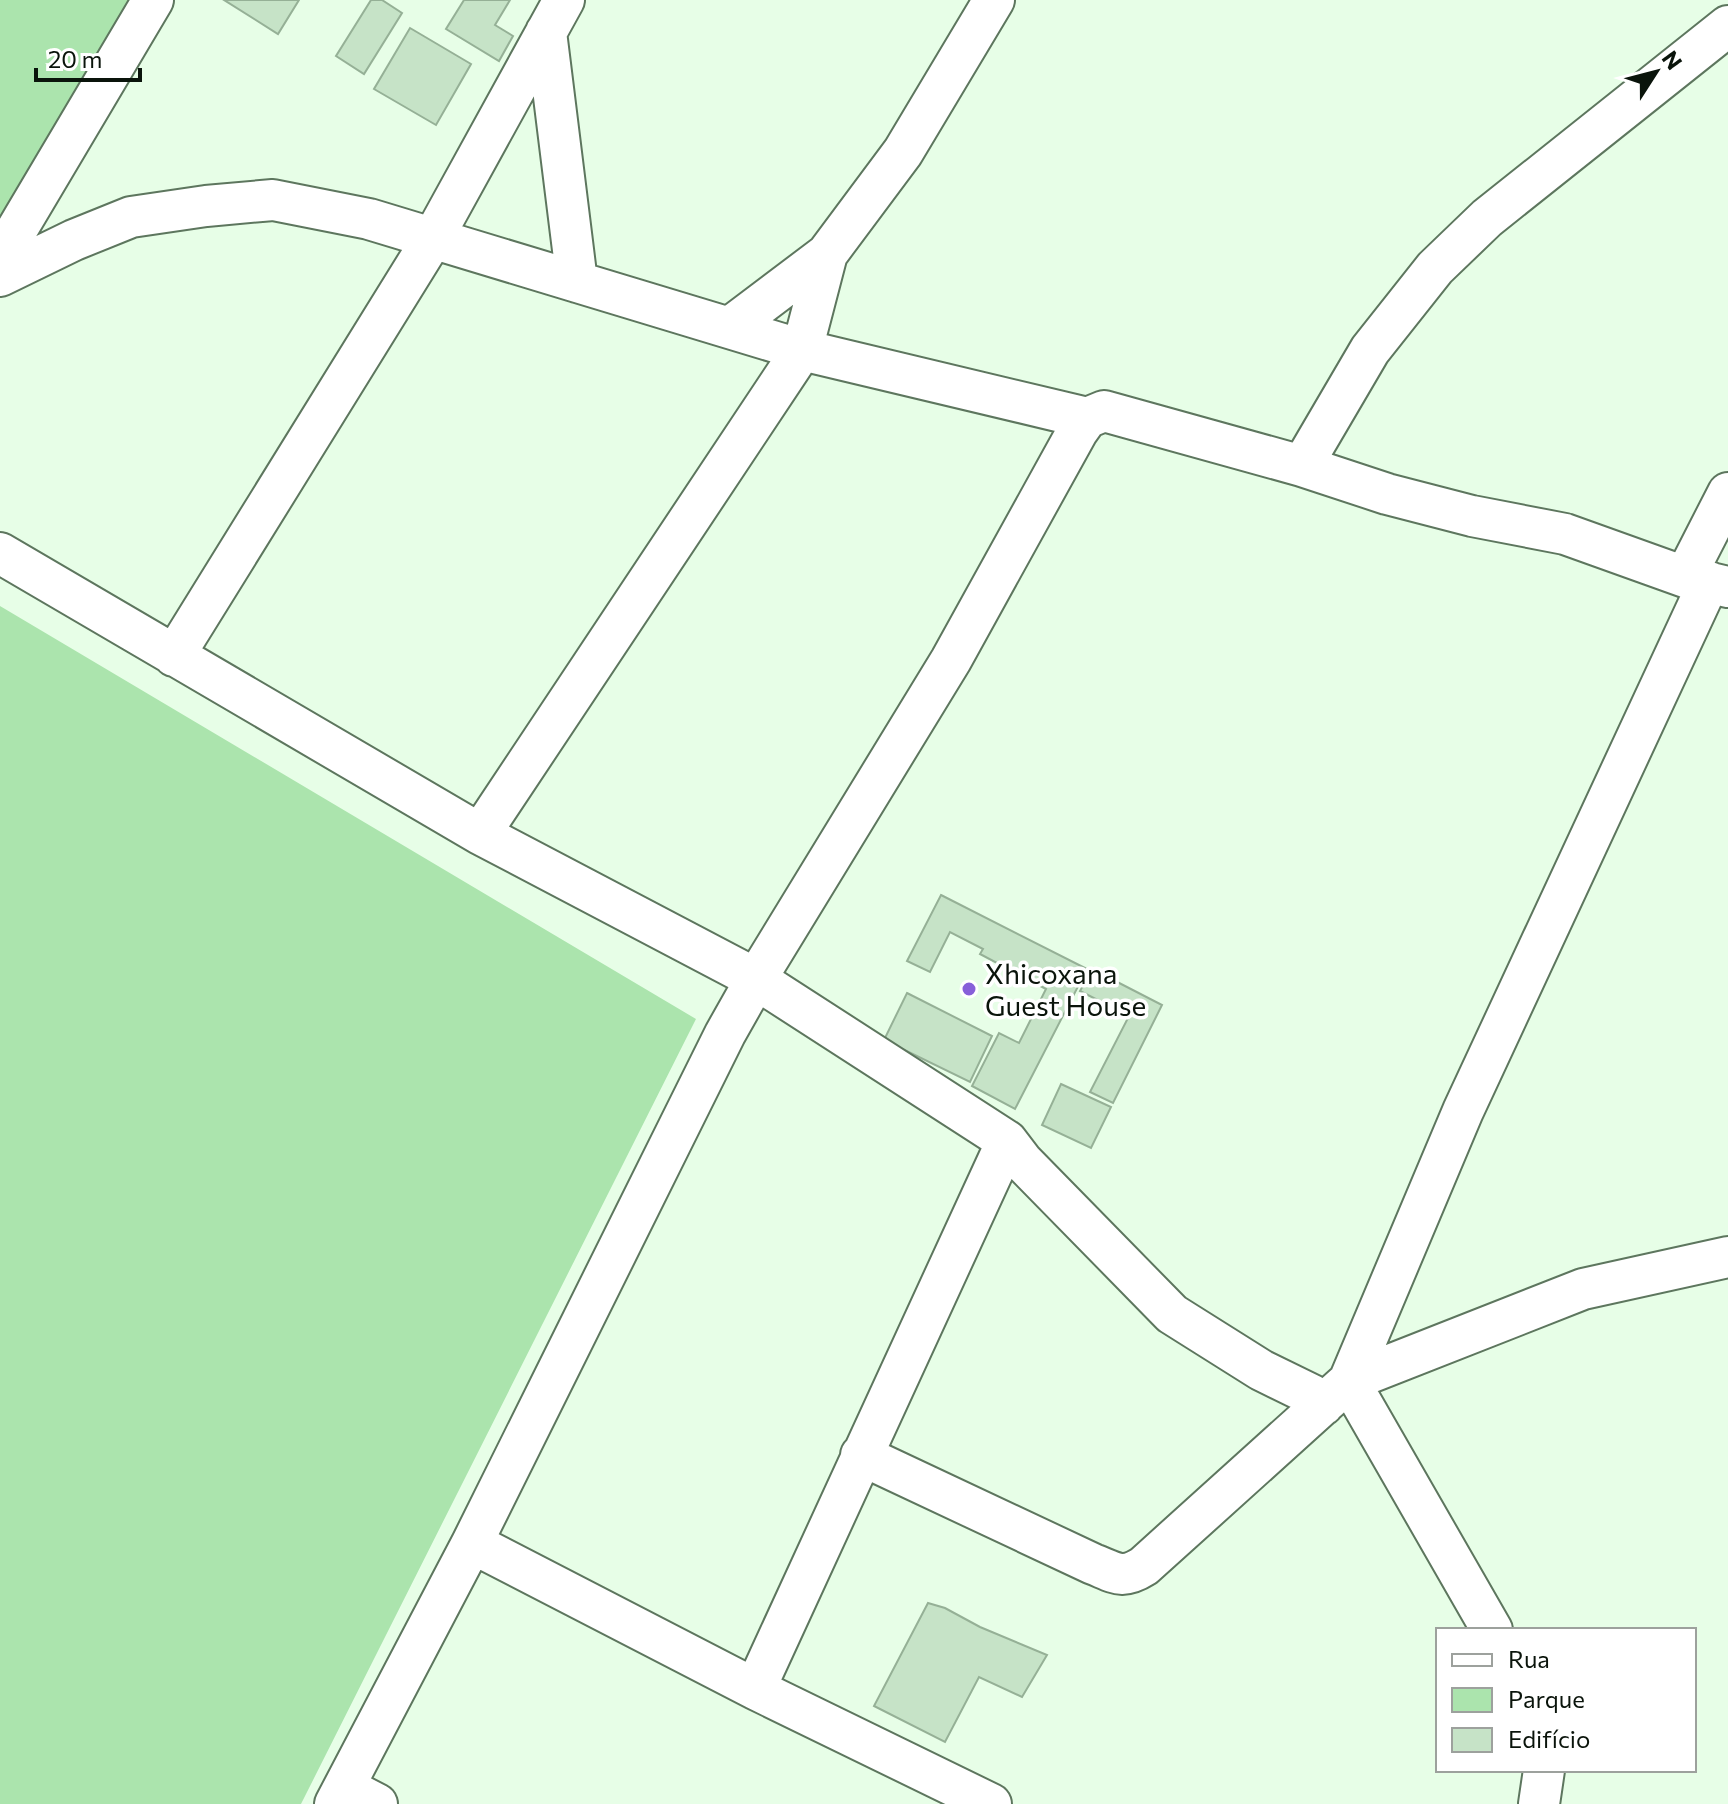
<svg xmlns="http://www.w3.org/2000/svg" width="1728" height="1804" viewBox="0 0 1728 1804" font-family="Commissioner,sans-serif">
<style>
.green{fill:#abe4ad}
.building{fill:#c6e3c7;stroke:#95b096;stroke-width:2}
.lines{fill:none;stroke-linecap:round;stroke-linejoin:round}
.minor-casing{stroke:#5d765e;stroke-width:44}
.minor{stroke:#fff;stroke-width:40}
.poi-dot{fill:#875fd9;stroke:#fff;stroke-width:3}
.labels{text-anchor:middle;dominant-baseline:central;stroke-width:7;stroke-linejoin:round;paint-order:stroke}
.poi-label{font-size:28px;fill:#0a140b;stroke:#fff;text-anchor:start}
</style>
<rect width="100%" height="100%" fill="#e7fee7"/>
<path class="green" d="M 0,0 L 132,0 L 0,216 Z
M 0,606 L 696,1019 L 301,1804 L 0,1804 Z"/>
<path class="building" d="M 224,0 L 299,0 L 278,34 Z
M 371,0 L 382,0 L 402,13 L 364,74 L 336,56 Z
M 464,0 L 510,0 L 495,25 L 513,36 L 499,61 L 446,29 Z
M 410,28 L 471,64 L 436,125 L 374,89 Z
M 941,895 L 1087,969 L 1015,1109 L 972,1086 L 999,1033 L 1019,1043 L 1046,989 L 980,954 L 983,949 L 950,932 L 930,972 L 907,961 Z
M 1092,969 L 1162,1005 L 1113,1103 L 1090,1092 L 1129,1016 L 1080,991 Z
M 907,993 L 992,1036 L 970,1082 L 884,1040 Z
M 1061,1084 L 1111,1107 L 1091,1148 L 1042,1125 Z
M 928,1603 L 945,1608 L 980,1627 L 1047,1655 L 1022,1697 L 979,1677 L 945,1742 L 874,1706 Z"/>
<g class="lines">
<g class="minor-casing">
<path id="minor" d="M 546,32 L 577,282
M 0,258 L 153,0
M 0,276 L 74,240 L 131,217 L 206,206 L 273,200 L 369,219 L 802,350 L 1087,418
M 729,328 L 827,254 L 903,152 L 994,0
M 1302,466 L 1370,350 L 1435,268 L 1487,218 L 1728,26
M 0,553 L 480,834 L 756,979 L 1007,1141 L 1023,1162 L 1172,1314 L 1261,1370 L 1312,1395 L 1323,1405
M 1685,577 L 1728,493
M 174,656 L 433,238 L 564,0
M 480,834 L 802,350 L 827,254
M 861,1455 L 1093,1564 C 1116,1573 1122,1580 1144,1566 L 1349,1381 L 1583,1289 L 1728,1257
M 472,1543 L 755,1689 L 991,1804
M 1492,1630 L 1349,1381 L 1463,1111 L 1709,582
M 755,1689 L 1007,1141
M 344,1787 L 377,1804
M 335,1804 L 472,1543 L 725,1034 L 756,979 L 951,660 L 1077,432 L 1087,418 L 1104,411 L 1302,466 L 1387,494 L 1472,516 L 1565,534 L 1685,577 L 1728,587
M 1539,1804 L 1544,1770"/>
</g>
<use href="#minor" class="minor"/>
</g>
<circle class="poi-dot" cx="969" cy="989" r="8"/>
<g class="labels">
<g class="poi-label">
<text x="985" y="973">Xhicoxana<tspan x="985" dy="32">Guest House</tspan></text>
</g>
</g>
<rect x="1436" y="1628" width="260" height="144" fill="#ffffff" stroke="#9da19d" stroke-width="2"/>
<rect x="1452" y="1654" width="40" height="12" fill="#ffffff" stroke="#9da19d" stroke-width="2"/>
<text x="1508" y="1668" font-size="24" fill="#0a140b">Rua</text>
<rect x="1452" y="1688" width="40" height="24" fill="#abe4ad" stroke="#9da19d" stroke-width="2"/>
<text x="1508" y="1708" font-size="24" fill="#0a140b">Parque</text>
<rect x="1452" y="1728" width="40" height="24" fill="#c6e3c7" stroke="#9da19d" stroke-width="2"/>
<text x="1508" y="1748" font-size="24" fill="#0a140b">Edifício</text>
<g transform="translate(1656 72) rotate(54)" stroke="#ffffff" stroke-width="6" paint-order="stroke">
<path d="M0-6L14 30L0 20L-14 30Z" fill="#0a140b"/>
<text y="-12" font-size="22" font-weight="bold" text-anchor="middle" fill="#0a140b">N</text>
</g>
<path d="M36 68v12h104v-12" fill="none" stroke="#0a140b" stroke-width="4"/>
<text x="48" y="68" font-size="24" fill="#0a140b" stroke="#ffffff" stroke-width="6" paint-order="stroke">20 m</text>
</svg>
